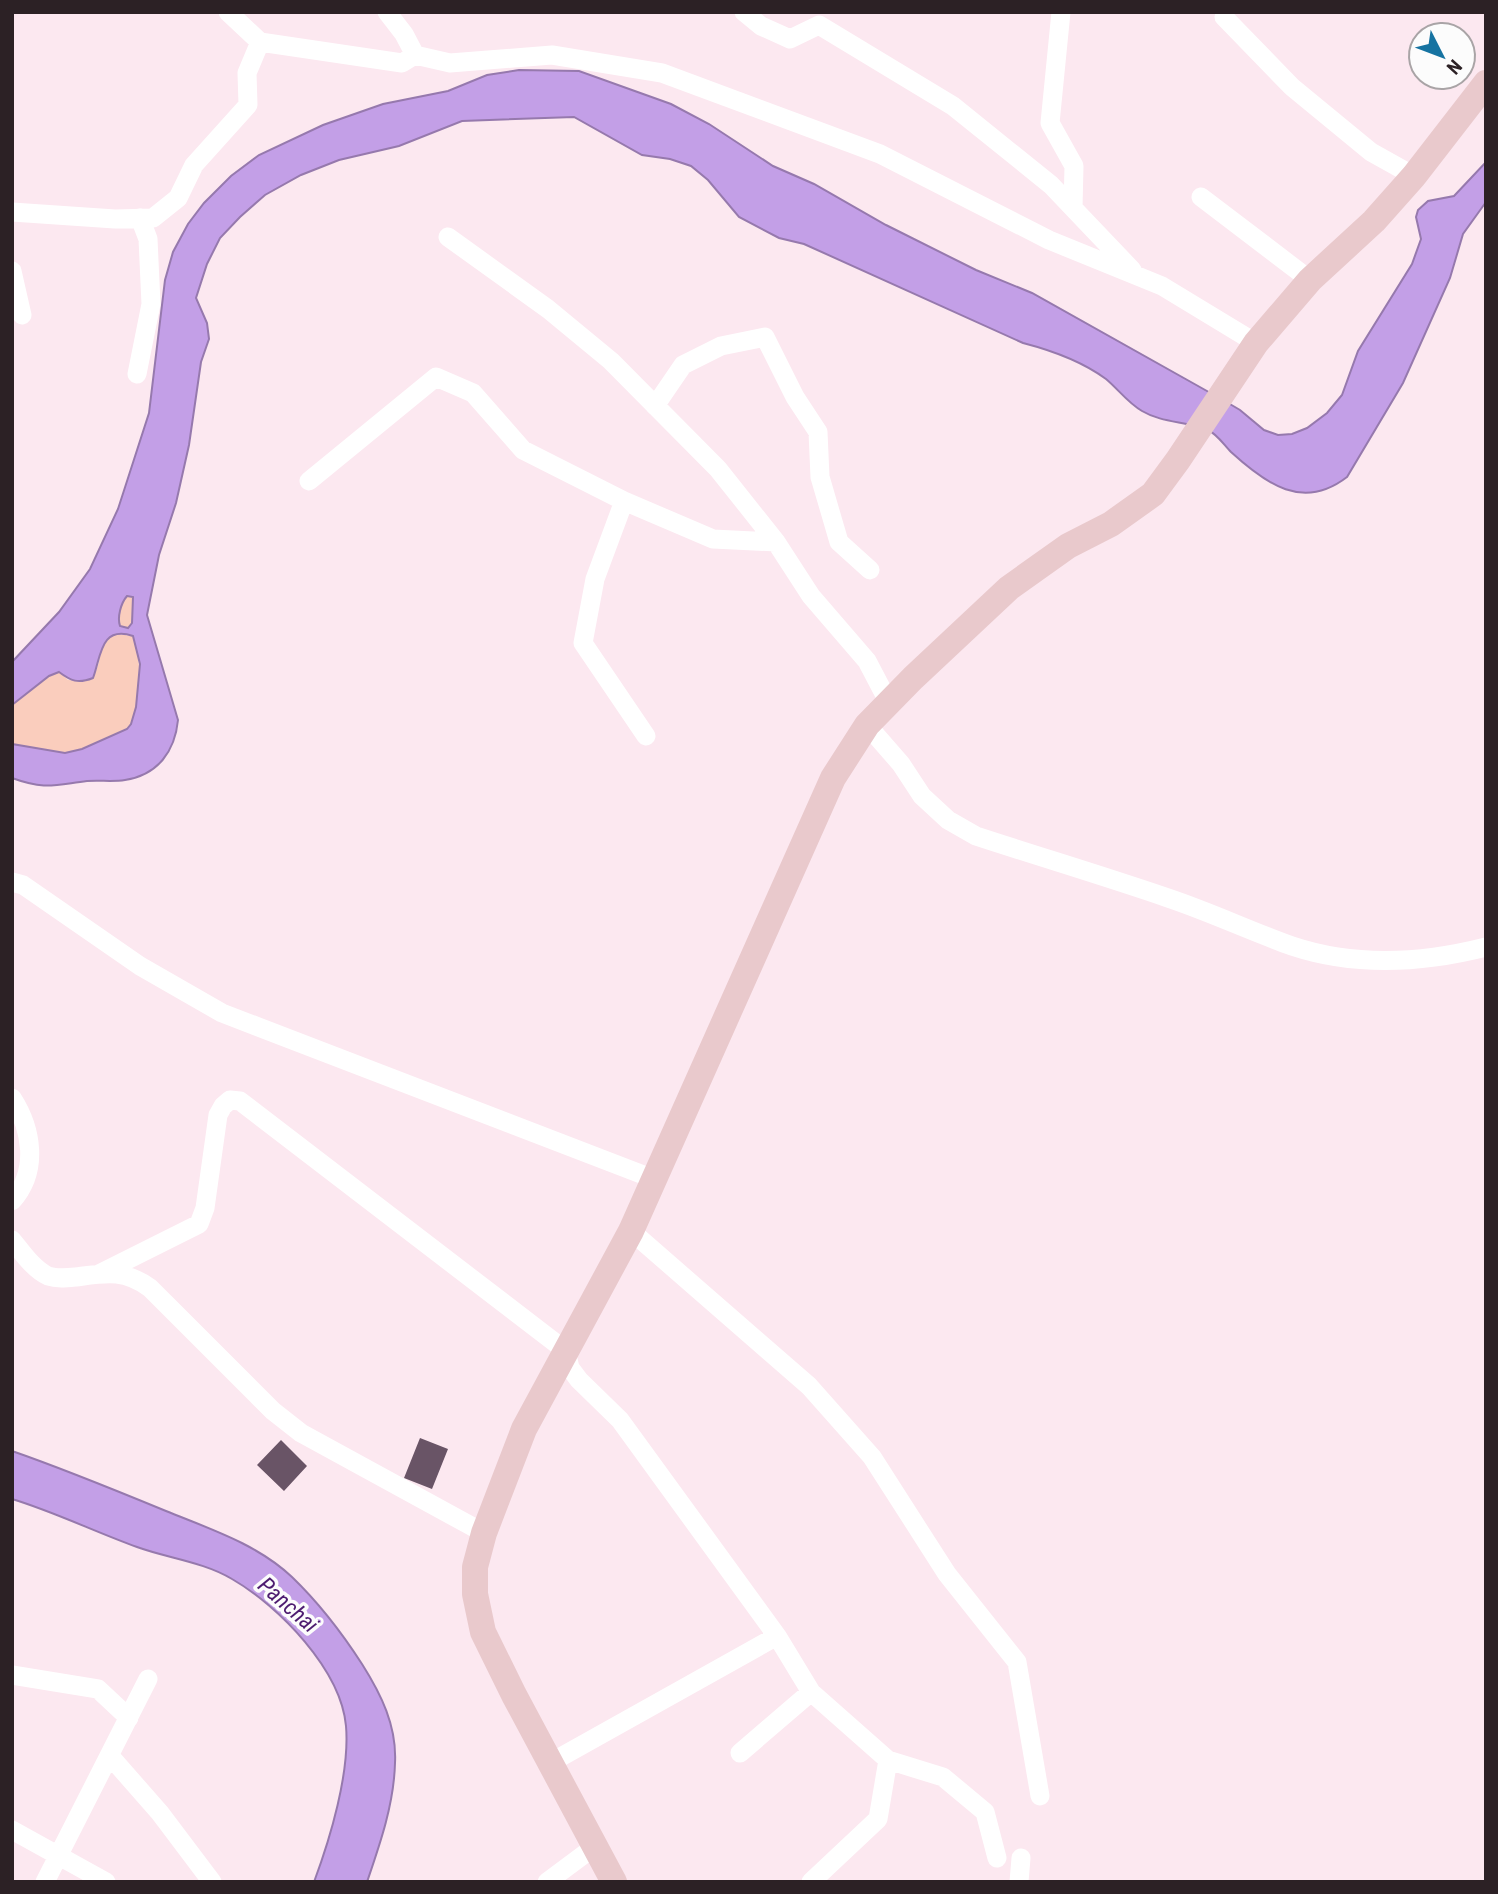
<svg xmlns="http://www.w3.org/2000/svg" width="1498" height="1894" viewBox="0 0 1498 1894" font-family="'Roboto Condensed',sans-serif">
<style>
.green{fill:#facdbd}
.water{fill:#c39fe7;stroke:#9679ad;stroke-width:2;fill-rule:evenodd}
.building{fill:#695466}
.lines{fill:none;stroke-linecap:round;stroke-linejoin:round}
.street{stroke:#fff;stroke-width:19}
.secondary{stroke:#e9c9cc;stroke-width:26}
.labels{text-anchor:middle;dominant-baseline:central;stroke-width:7;stroke-linejoin:round;paint-order:stroke}
.water-label{font-size:23px;font-style:italic;fill:#4d1c70;stroke:#fcfcfc}
</style>
<rect width="100%" height="100%" fill="#fce8f0"/>
<path class="green" d="M 127,596 L 133,597 L 132,624 L 128,628 L 120,626 C 117,617 121,603 127,596 Z
M 117,634 L 133,636 C 142,658 143,711 127,729 L 82,749 L 65,753 L 12,744 L 12,705 L 49,676 L 60,672 L 68,680 L 85,681 C 88,679 92,677 94,674 C 104,660 95,642 117,634 Z"/>
<path class="water" d="M 519,70 L 579,71 L 671,104 L 709,124 L 773,166 L 814,184 L 886,225 L 976,270 L 1032,293 L 1223,400 L 1240,410 L 1264,430 L 1278,435 L 1292,434 L 1307,428 L 1327,413 L 1342,395 L 1358,351 L 1412,264 L 1421,239 L 1416,217 L 1418,210 L 1428,201 L 1454,196 L 1486,162 L 1486,202 L 1463,234 L 1450,278 L 1403,383 L 1347,477 C 1303,511 1266,484 1231,452 C 1224,445 1217,434 1208,430 C 1186,421 1162,423 1142,411 C 1128,403 1118,389 1106,379 C 1083,362 1050,350 1023,343 L 804,244 L 779,238 L 739,217 L 708,180 L 691,166 L 670,159 L 642,155 L 574,117 L 462,121 L 399,146 L 339,160 L 301,175 L 265,195 L 240,217 L 220,238 L 207,264 L 196,298 L 207,323 L 209,339 L 201,362 L 189,445 L 176,503 L 159,555 L 147,615 L 178,720 C 175,751 158,775 125,780 C 113,782 100,780 87,781 C 54,785 45,790 12,778 L 12,744 L 65,753 L 82,749 L 127,729 L 131,724 L 136,707 L 140,664 L 133,636 C 100,625 101,657 93,678 C 78,684 71,681 59,672 L 49,676 L 12,705 L 12,662 L 59,612 L 90,569 L 118,509 L 149,413 L 165,280 L 173,252 L 188,224 L 204,203 L 231,176 L 259,155 L 323,125 L 383,104 L 448,91 L 487,75 ZM 127,596 L 133,597 L 132,623 L 128,628 L 120,626 C 117,617 121,603 127,596 Z
M 12,1451 C 64,1469 115,1490 166,1511 C 210,1529 257,1544 292,1577 C 319,1603 342,1633 362,1664 C 381,1694 397,1726 395,1763 C 394,1804 380,1844 367,1882 L 314,1882 C 330,1839 350,1773 346,1726 C 341,1670 279,1606 232,1579 C 204,1562 167,1558 137,1547 C 95,1532 55,1512 12,1499 Z"/>
<path class="building" d="M 420,1438 L 448,1449 L 432,1489 L 404,1478 Z
M 281,1440 L 307,1466 L 284,1491 L 257,1465 Z"/>
<g class="lines">
<path class="street" d="M 228,12 L 260,42
M 744,12 L 761,26 L 790,39 L 819,25 L 953,106 L 1051,185 L 1132,270
M 1061,12 L 1050,123 L 1074,166 L 1073,208
M 1224,17 L 1292,87 L 1371,152 L 1414,176
M 415,55 L 450,63 L 552,55 L 662,73 L 880,154 L 1049,240 L 1162,286 L 1256,343
M 1201,197 L 1310,280
M 12,212 L 115,219 L 153,218 L 178,198 L 194,165 L 248,105 L 247,73 L 260,42 L 402,63 L 415,55 L 404,34 L 387,12
M 448,237 L 548,309 L 611,361 L 718,469 L 776,542 L 811,596 L 867,661 L 889,703
M 12,271 L 22,315
M 137,374 L 151,304 L 148,239 L 140,218
M 655,406 L 683,365 L 721,346 L 765,337 L 795,397 L 818,432 L 820,477 L 839,542 L 870,570
M 309,481 L 436,377 L 473,393 L 523,450 L 624,501 L 713,539 L 776,542
M 624,501 L 595,579 L 583,643 L 646,736
M 867,725 L 901,764 L 922,796 L 948,820 L 976,836 C 1040,857 1104,876 1168,898 C 1210,912 1250,931 1292,946 C 1355,967 1423,963 1486,947
M 12,882 L 23,885 L 140,966 L 222,1013 L 654,1179
M 12,1098 C 32,1129 39,1171 12,1201
M 631,1231 L 809,1386 L 872,1457 L 947,1574 L 1017,1662 L 1040,1796
M 12,1240 C 22,1252 33,1269 48,1276 C 57,1279 66,1278 76,1277 C 106,1273 124,1269 150,1288 L 273,1411 L 301,1433 L 484,1533
M 99,1274 L 199,1224 L 205,1208 L 218,1115 L 223,1106 L 230,1100 L 240,1101 L 566,1351 L 570,1368 L 579,1380 L 620,1420 L 777,1636 L 811,1692 L 888,1760 L 943,1777 L 985,1812 L 997,1858
M 12,1675 L 98,1689 L 129,1718
M 740,1753 L 811,1692
M 110,1756 L 160,1813 L 212,1882
M 550,1763 L 777,1636
M 12,1830 L 106,1882
M 45,1882 L 148,1679
M 547,1882 L 594,1847
M 811,1882 L 878,1819 L 888,1760
M 1019,1882 L 1021,1858"/>
<path class="secondary" d="M 614,1882 L 514,1695 L 483,1632 L 475,1594 L 475,1567 L 484,1533 L 524,1429 L 631,1231 L 833,778 L 867,725 L 913,678 L 1009,588 L 1068,546 L 1111,524 L 1153,494 L 1178,460 L 1256,343 L 1310,280 L 1374,221 L 1414,176 L 1486,83"/>
</g>
<g class="labels">
<g class="water-label">
<text transform="translate(288 1605) rotate(41)">Panchai</text>
</g>
</g>
<rect width="1498" height="1894" fill="none" stroke="#2c2125" stroke-width="28"/>
<g transform="translate(1442 56) rotate(132)"><circle r="33" fill="#fcfcfc" stroke="#a9a4a6" stroke-width="2"/>
<path d="M0-5L12 26L0 18L-12 26Z" fill="#1673a1"/>
<text y="-10" font-size="19" font-weight="bold" text-anchor="middle" fill="#2c2125">N</text>
</g>
</svg>
